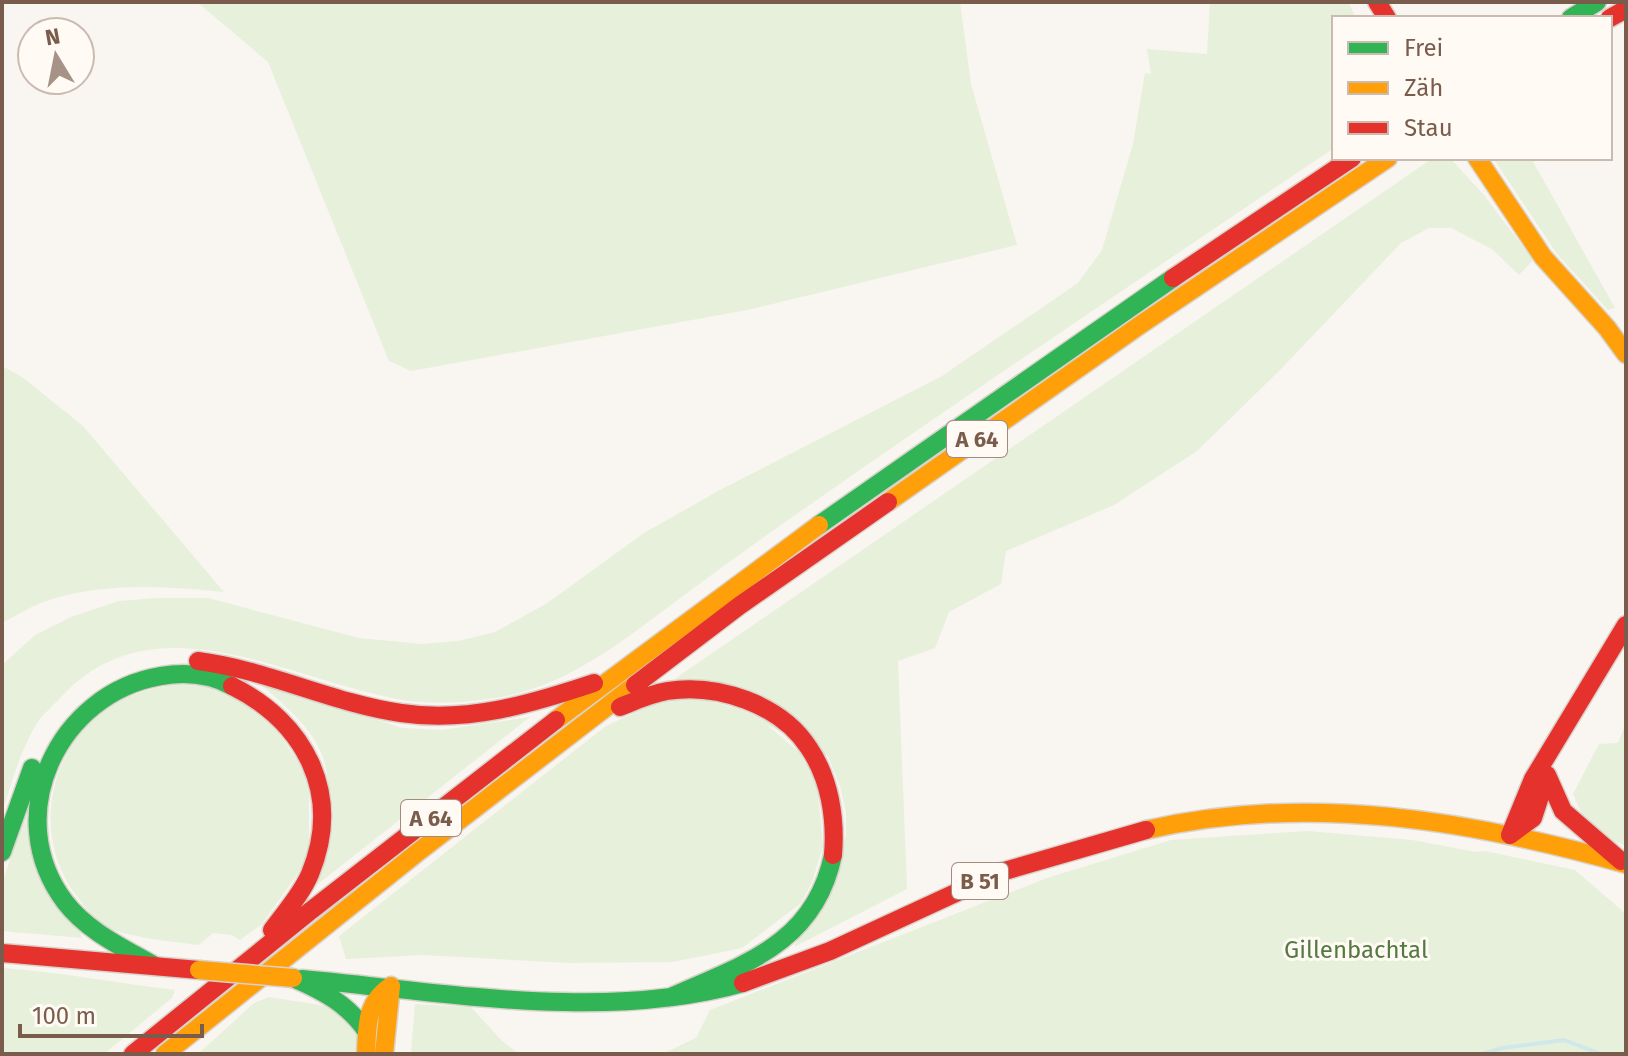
<svg xmlns="http://www.w3.org/2000/svg" width="1628" height="1056" viewBox="0 0 1628 1056" font-family="'Fira Sans',sans-serif">
<style>
.green{fill:#e7f0db}
.lines{fill:none;stroke-linecap:round;stroke-linejoin:round}
.stream{stroke:#d0e8ea;stroke-width:4}
.fast-casing{stroke:#d9d2cb;stroke-width:21}
.slow-casing{stroke:#d9d2cb;stroke-width:21}
.jam-casing{stroke:#d9d2cb;stroke-width:21}
.fast{stroke:#30b455;stroke-width:18}
.slow{stroke:#ff9f0a;stroke-width:18}
.jam{stroke:#e5322d;stroke-width:18}
.slow-bridge-casing{stroke:#dad1cc;stroke-width:21;stroke-linecap:butt}
.slow-bridge{stroke:#ff9f0a;stroke-width:18}
.labels{text-anchor:middle;dominant-baseline:central;stroke-width:6;stroke-linejoin:round;paint-order:stroke}
.shield{fill:#fffaf3;stroke:#a28b7f;stroke-width:2}
.shield-label{font-size:22px;font-weight:bold;fill:#7a5c4d}
.park-label{font-size:24px;fill:#537a41;stroke:#fffaf3}
</style>
<rect width="100%" height="100%" fill="#f9f5f0"/>
<path class="green" d="M 197,2 L 960,2 L 971,84 L 1017,245 L 747,310 L 411,371 L 389,361 L 268,62 Z
M 1210,2 L 1348,2 L 1356,18 L 1334,18 L 1334,148 C 1159,266 984,383 811,504 C 769,533 728,563 687,593 C 630,635 573,684 501,697 C 469,703 429,705 397,699 C 286,679 153,595 59,699 C 52,707 43,714 37,723 C 20,750 12,783 2,812 L 2,665 L 35,635 L 71,617 L 119,601 L 157,598 L 208,598 L 359,638 L 422,644 L 458,641 L 495,632 L 546,604 L 644,533 L 720,490 L 942,376 L 1078,283 L 1102,250 L 1133,144 L 1145,73 L 1151,74 L 1147,49 L 1207,54 Z
M 1433,158 L 1450,158 L 1483,194 L 1533,260 L 1519,275 L 1492,249 L 1451,228 L 1429,228 L 1401,243 L 1280,370 L 1197,451 L 1114,505 L 1006,551 L 1001,584 L 949,612 L 935,648 L 898,661 L 907,889 L 794,947 L 846,837 L 846,813 L 840,786 L 828,756 L 676,678 Z
M 1493,158 L 1531,158 L 1615,308 L 1608,310 L 1557,254 Z
M 2,366 L 22,377 L 83,426 L 224,592 C 165,586 103,582 46,601 C 31,606 16,616 2,623 Z
M 255,679 L 402,728 L 442,730 L 530,717 L 318,884 C 322,844 338,784 319,748 C 306,721 277,699 255,679 Z
M 176,684 L 208,687 L 265,713 L 309,777 L 309,858 L 262,924 L 240,940 L 232,935 L 213,933 L 199,945 C 176,942 121,937 103,925 C 93,918 86,908 78,898 C 33,841 45,757 102,712 C 123,695 151,689 176,684 Z
M 695,697 L 753,713 L 799,752 L 817,783 L 823,846 L 812,882 L 801,903 L 742,948 L 673,962 L 568,963 L 422,955 L 346,959 L 339,936 L 606,726 L 660,701 Z
M 1626,723 L 1626,846 L 1614,841 L 1582,814 L 1573,794 L 1599,744 L 1618,743 Z
M 26,814 L 81,935 L 82,938 L 2,931 L 2,883 Z
M 1307,831 L 1412,840 L 1476,852 L 1485,851 L 1575,870 L 1626,914 L 1626,1054 L 662,1054 L 696,1038 L 710,1010 L 1047,878 L 1171,840 Z
M 2,968 C 60,972 117,983 175,990 L 172,998 L 104,1054 L 2,1054 Z
M 269,997 L 332,1007 L 352,1018 L 360,1054 L 198,1054 L 254,1003 Z
M 415,1004 L 471,1007 L 501,1040 L 519,1054 L 411,1054 Z"/>
<g class="lines">
<path class="stream" d="M 1482,1054 L 1502,1048 L 1564,1040 L 1601,1054"/>
<g class="fast-casing">
<path id="fast" d="M 1571,18 L 1597,2
M 819,525 L 1173,278
M 2,852 L 32,768
M 155,966 C 124,948 88,932 65,902 C 0,816 58,693 161,676 C 185,672 210,674 232,686
M 293,978 C 323,991 348,1004 367,1032
M 302,979 C 444,992 604,1022 743,983
M 673,996 C 745,964 815,943 833,855"/>
</g>
<g class="slow-casing">
<path id="slow" d="M 1477,158 L 1543,257 L 1607,328 L 1626,354
M 888,502 L 1140,325 L 1388,158
M 556,720 L 819,525
M 1146,830 C 1308,793 1469,820 1626,864
M 165,1054 L 418,852 L 635,685
M 366,1054 C 367,1026 366,1002 391,986
M 384,1054 L 391,986"/>
</g>
<g class="jam-casing">
<path id="jam" d="M 1377,2 L 1387,18
M 1610,18 L 1626,9
M 1173,278 L 1352,158
M 198,661 C 268,670 332,703 401,713 C 468,723 531,704 594,683
M 635,685 L 739,606 L 888,502
M 232,686 C 305,722 343,794 310,874 C 301,895 285,912 272,930
M 620,707 C 635,701 650,694 667,691 C 717,683 781,704 809,748 C 830,779 836,819 833,855
M 1547,775 L 1563,811 L 1621,861
M 1510,835 L 1533,779 L 1626,625
M 1510,835 L 1533,818 L 1547,775
M 2,953 L 199,970
M 743,983 L 830,951 L 1001,872 L 1146,830
M 133,1054 L 309,912 L 556,720"/>
</g>
<use href="#fast" class="fast"/>
<use href="#slow" class="slow"/>
<use href="#jam" class="jam"/>
<g class="slow-bridge-casing">
<path id="slow-bridge" d="M 199,970 L 293,978"/>
</g>
<use href="#slow-bridge" class="slow-bridge"/>
</g>
<g class="labels">
<g class="shield">
<rect x="947" y="421" width="60" height="36" rx="6"/>
<rect x="401" y="800" width="60" height="36" rx="6"/>
<rect x="952" y="863" width="56" height="36" rx="6"/>
</g>
<g class="shield-label">
<text x="977" y="439">A 64</text>
<text x="431" y="818">A 64</text>
<text x="980" y="881">B 51</text>
</g>
<g class="park-label">
<text x="1356" y="950">Gillenbachtal</text>
</g>
</g>
<rect width="1628" height="1056" fill="none" stroke="#7a5c4d" stroke-width="8"/>
<rect x="1332" y="16" width="280" height="144" fill="#fffaf3" stroke="#cabbb1" stroke-width="2"/>
<rect x="1348" y="42" width="40" height="12" fill="#30b455" stroke="#cabbb1" stroke-width="2"/>
<text x="1404" y="56" font-size="24" fill="#7a5c4d">Frei</text>
<rect x="1348" y="82" width="40" height="12" fill="#ff9f0a" stroke="#cabbb1" stroke-width="2"/>
<text x="1404" y="96" font-size="24" fill="#7a5c4d">Zäh</text>
<rect x="1348" y="122" width="40" height="12" fill="#e5322d" stroke="#cabbb1" stroke-width="2"/>
<text x="1404" y="136" font-size="24" fill="#7a5c4d">Stau</text>
<g transform="translate(56 56) rotate(350)"><circle r="38" fill="#fffaf3" stroke="#cabbb1" stroke-width="2"/>
<path d="M0-6L14 30L0 20L-14 30Z" fill="#a69286"/>
<text y="-12" font-size="22" font-weight="bold" text-anchor="middle" fill="#7a5c4d">N</text>
</g>
<path d="M20 1024v12h182v-12" fill="none" stroke="#7a5c4d" stroke-width="4"/>
<text x="32" y="1024" font-size="24" fill="#7a5c4d" stroke="#fffaf3" stroke-width="6" paint-order="stroke">100 m</text>
</svg>
